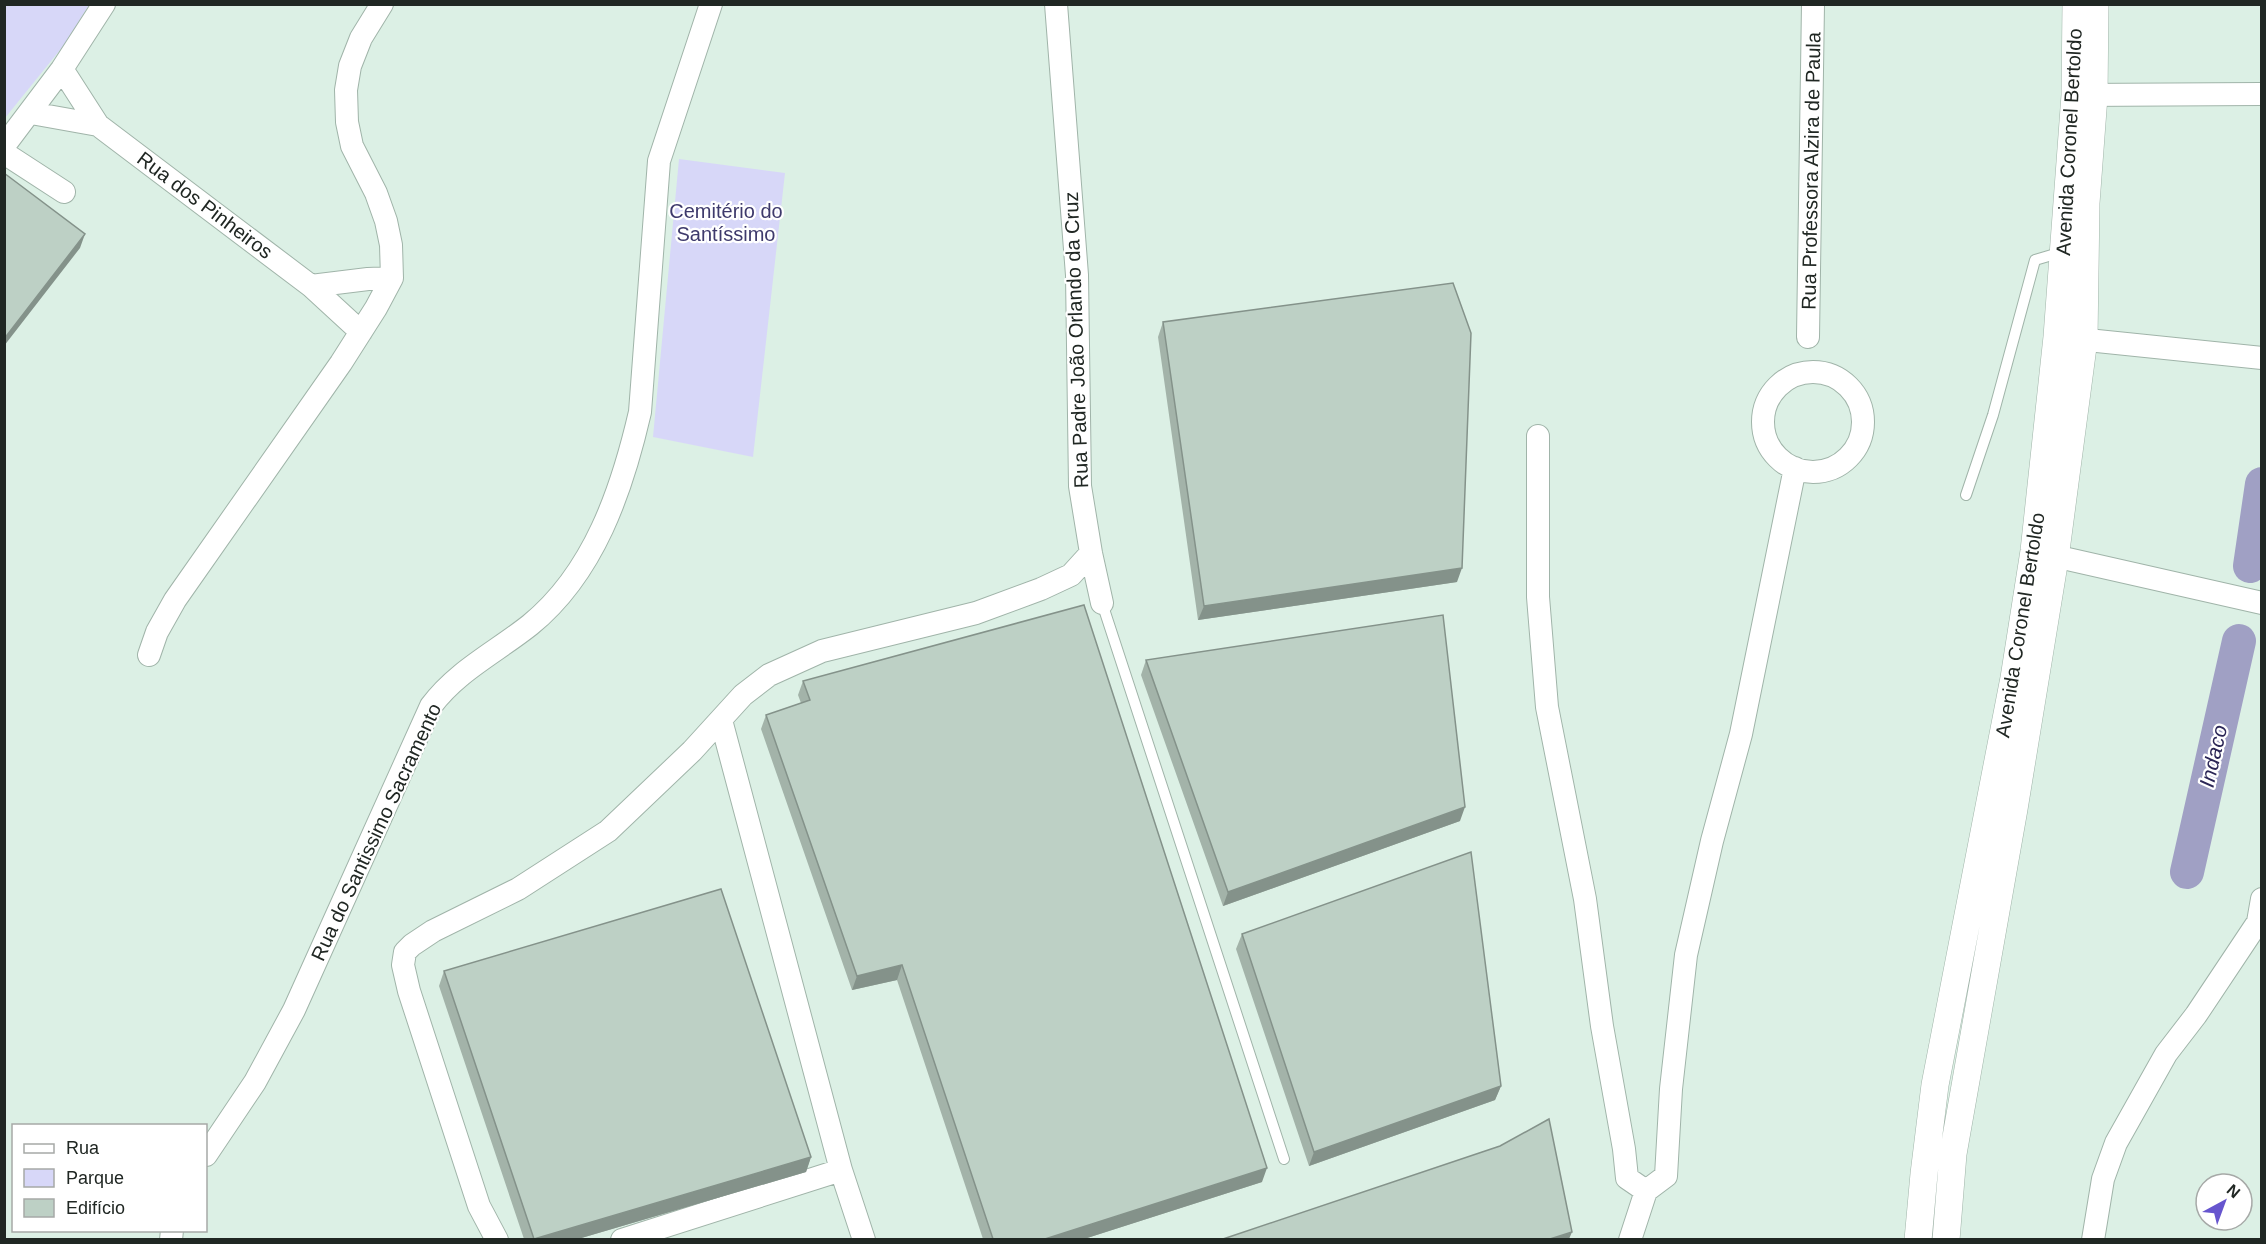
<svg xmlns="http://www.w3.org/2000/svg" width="2266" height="1244" viewBox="0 0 2266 1244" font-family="Helvetica,sans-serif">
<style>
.green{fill:#d7d7f8}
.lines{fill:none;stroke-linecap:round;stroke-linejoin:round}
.river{stroke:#a0a0c4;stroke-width:34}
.service-casing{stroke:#a0b4a9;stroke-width:12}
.minor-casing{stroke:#a0b4a9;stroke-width:24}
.tertiary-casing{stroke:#a0b4a9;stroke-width:28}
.service{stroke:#fff;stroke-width:10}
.minor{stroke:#fff;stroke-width:22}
.tertiary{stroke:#fff;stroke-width:27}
.wall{fill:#a3b3a9}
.shaded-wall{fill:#84928a}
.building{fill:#bdd0c5;stroke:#84928a;stroke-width:1.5}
.labels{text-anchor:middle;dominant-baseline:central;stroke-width:4.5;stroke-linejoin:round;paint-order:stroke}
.street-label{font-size:20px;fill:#202723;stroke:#fff}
.park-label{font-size:20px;fill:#3e3a6c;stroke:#fff}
.water-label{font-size:21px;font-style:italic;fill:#2b2656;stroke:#fff}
</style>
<rect width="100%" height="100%" fill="#dcf0e5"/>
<path class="green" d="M 5,4 L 89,5 L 64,45 L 5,118 Z
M 679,159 L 785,173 L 753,457 L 653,437 Z"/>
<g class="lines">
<path class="river" d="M 2250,566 L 2262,484
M 2187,872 L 2239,641"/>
<g class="service-casing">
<path id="service" d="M 1966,495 L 1993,415 L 2035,260 L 2062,252
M 1102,603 L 1284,1159"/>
</g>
<g class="minor-casing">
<path id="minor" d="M 1056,4 L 1077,275 L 1080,486 L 1091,553 L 1102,603
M 62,69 L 98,125 L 311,286 L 361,332
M 2077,95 L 2262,94
M 31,113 L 98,125
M 4,146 L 62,69 L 104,4
M 4,153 L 64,192
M 311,286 L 368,279 L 392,278
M 1808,337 L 1813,4
M 2068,338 L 2262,358
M1763 422a50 50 0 1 1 100 0a50 50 0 1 1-100 0Z
M 1538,436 L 1538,597 L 1547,707 L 1585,899 L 1602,1026 L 1624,1149 L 1627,1178 L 1646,1191
M 2041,553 L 2262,603
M 149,655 L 157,632 L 175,600 L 341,363 L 376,308 L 392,278 L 391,245 L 386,221 L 376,193 L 352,146 L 347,122 L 346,90 L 350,66 L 361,38 L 382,4
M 721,720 L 841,1170
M 206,1155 L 255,1082 L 294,1010 L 431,706 C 457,671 496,652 530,625 C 594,573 622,490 640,412 L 659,161 L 711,4
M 171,1240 L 172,1230
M 497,1240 L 479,1206 L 409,991 L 403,965 L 405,952 L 412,945 L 433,931 L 518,889 L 608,831 L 692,751 L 743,695 L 769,675 L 822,651 L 976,613 L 1041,589 L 1071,575 L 1091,553
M 622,1240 L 841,1170 L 864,1240
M 1630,1240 L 1646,1191 L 1666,1176 L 1671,1089 L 1686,955 L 1712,841 L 1741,734 L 1795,468
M 2093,1240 L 2103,1179 L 2116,1143 L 2166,1054 L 2196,1015 L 2258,922 L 2262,899"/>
</g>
<g class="tertiary-casing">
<path id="tertiary" d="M 1918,1240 L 1924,1174 L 1935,1085 L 2014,678 L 2034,551 L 2057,337 L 2075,95 L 2076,4
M 1946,1240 L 1953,1154 L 2014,809 L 2055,558 L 2084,339 L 2086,203 L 2094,96 L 2095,4"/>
</g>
<use href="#service" class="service"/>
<use href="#minor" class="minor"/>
<use href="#tertiary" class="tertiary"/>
</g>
<path class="wall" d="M 1163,322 L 1457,582 L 1198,620 L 1158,337 Z
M 1146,660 L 1460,821 L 1223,906 L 1141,675 Z
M 803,681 L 1262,1182 L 1084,1239 L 983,1239 L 897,980 L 852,990 L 761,729 L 766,715 L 801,703 L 798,695 Z
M 1242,934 L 1501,1086 L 1495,1100 L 1309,1166 L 1236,949 Z
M 444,971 L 811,1157 L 806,1172 L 578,1239 L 524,1239 L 439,986 Z"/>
<path class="shaded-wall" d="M 85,234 L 80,248 L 4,346 L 4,339 Z
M 1462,568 L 1457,582 L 1198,620 L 1204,606 Z
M 1465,807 L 1460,821 L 1223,906 L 1228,892 Z
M 902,965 L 897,980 L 852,990 L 857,976 Z
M 1501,1086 L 1495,1100 L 1309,1166 L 1314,1152 Z
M 811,1157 L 806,1172 L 578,1239 L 535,1239 Z
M 1267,1168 L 1262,1182 L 1084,1239 L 1045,1239 Z
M 1572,1232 L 1569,1239 L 1550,1239 Z"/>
<path class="building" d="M 4,173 L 85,234 L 4,339 Z
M 1453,283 L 1471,333 L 1462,568 L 1204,606 L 1163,322 Z
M 1084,605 L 1267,1168 L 1045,1239 L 993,1239 L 902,965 L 857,976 L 766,715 L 810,700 L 803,681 Z
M 1443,615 L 1465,807 L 1228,892 L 1146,660 Z
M 1471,852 L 1501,1086 L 1314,1152 L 1242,934 Z
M 721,889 L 811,1157 L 534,1239 L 444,971 Z
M 1549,1119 L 1572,1232 L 1550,1239 L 1223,1239 L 1500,1146 Z"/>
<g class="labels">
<g class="street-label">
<text transform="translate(2069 142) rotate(-87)">Avenida Coronel Bertoldo</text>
<text transform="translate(1811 171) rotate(-89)">Rua Professora Alzira de Paula</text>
<text transform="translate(205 205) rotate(37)">Rua dos Pinheiros</text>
<text transform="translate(1076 340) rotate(-92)">Rua Padre João Orlando da Cruz</text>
<text transform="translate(2020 625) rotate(-81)">Avenida Coronel Bertoldo</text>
<text transform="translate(376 832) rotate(-65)">Rua do Santissimo Sacramento</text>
</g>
<g class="park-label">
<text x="726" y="211">Cemitério do<tspan x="726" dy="23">Santíssimo</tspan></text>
</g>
<g class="water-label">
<text transform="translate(2213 756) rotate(-77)">Indaco</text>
</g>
</g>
<rect width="2266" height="1244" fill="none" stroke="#202723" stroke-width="12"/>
<rect x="12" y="1124" width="195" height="108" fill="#ffffff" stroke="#a6a9a7" stroke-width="1.5"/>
<rect x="24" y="1144" width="30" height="9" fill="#ffffff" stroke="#a6a9a7" stroke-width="1.5"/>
<text x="66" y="1154" font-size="18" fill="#202723">Rua</text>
<rect x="24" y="1169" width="30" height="18" fill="#d7d7f8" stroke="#a6a9a7" stroke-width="1.5"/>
<text x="66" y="1184" font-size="18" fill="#202723">Parque</text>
<rect x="24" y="1199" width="30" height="18" fill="#bdd0c5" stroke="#a6a9a7" stroke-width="1.5"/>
<text x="66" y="1214" font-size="18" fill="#202723">Edifício</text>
<g transform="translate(2224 1202) rotate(41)"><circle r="28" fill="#ffffff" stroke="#a6a9a7" stroke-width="1.5"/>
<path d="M0-4.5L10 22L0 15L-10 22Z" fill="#6655ce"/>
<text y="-9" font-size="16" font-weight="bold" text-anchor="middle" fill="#202723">N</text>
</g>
</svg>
